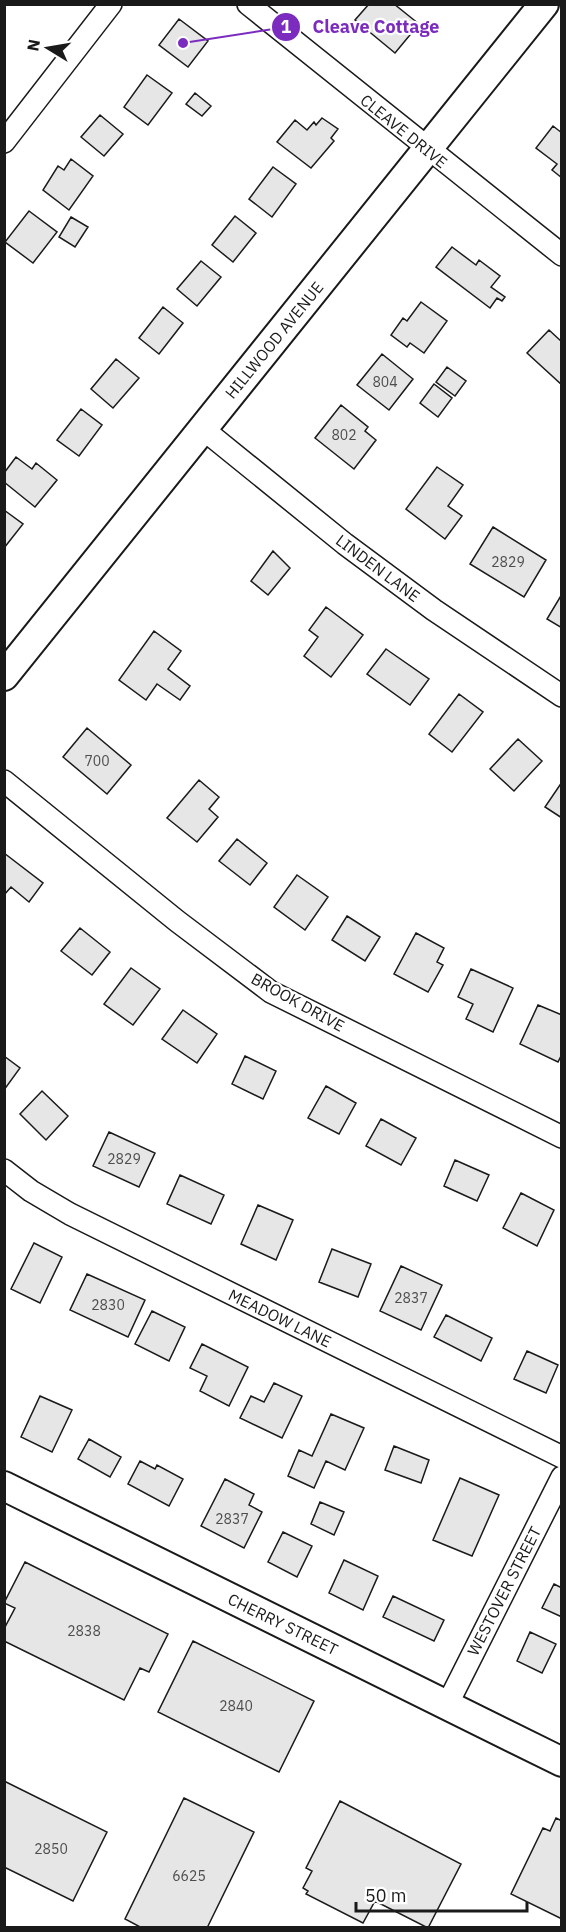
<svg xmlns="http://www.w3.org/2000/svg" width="566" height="1932" viewBox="0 0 566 1932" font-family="'IBM Plex Sans',sans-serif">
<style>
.building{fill:#e6e6e6;stroke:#1a1a1a;stroke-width:1.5}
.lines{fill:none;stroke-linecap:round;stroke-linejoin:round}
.street-casing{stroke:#1a1a1a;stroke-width:24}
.secondary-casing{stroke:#1a1a1a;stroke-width:32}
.street{stroke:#fff;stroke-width:21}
.secondary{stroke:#fff;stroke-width:28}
.labels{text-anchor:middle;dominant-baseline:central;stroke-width:4.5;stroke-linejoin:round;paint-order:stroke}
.number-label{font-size:14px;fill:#4d4d4d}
.street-label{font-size:16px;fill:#1a1a1a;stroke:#fff}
.leader{fill:none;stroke:#7b2cbf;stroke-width:2}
.callout-dot{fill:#7b2cbf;stroke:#fff;stroke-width:2}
.mark-label{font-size:18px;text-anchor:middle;font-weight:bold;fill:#fff}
.callout-label{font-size:18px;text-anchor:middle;font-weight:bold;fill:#7b2cbf;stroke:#fff;stroke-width:4.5;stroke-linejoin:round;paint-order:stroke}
</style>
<rect width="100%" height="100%" fill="#fff"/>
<path class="building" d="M 369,4 L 394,4 L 419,24 L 395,53 L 355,20 Z
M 179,19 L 208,41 L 188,67 L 159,45 Z
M 147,75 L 172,93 L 148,125 L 124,107 Z
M 195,93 L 211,106 L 202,116 L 186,104 Z
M 100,115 L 123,134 L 104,156 L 81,137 Z
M 322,118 L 338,129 L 331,138 L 334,141 L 311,168 L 277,142 L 295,120 L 307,130 L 314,122 L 316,125 Z
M 553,126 L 562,133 L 562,178 L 552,170 L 557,164 L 536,148 Z
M 71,159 L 93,176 L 69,210 L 43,190 L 58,166 L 64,170 Z
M 273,167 L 296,184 L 272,217 L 249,199 Z
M 29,211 L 57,232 L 33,263 L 5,242 Z
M 235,216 L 256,233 L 233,262 L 212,245 Z
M 71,217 L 88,227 L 75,247 L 59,237 Z
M 452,247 L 476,265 L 479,260 L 500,276 L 491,287 L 505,297 L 502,301 L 497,298 L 490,308 L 436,267 Z
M 201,261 L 221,277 L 197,306 L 177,289 Z
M 421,302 L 447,321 L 424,353 L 410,343 L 407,347 L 391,335 L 403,318 L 407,321 Z
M 163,307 L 183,323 L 159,354 L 139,338 Z
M 549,330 L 562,342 L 562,385 L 527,353 Z
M 382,354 L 413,379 L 389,410 L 357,385 Z
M 116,359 L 139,378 L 113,408 L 91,389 Z
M 447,367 L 466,381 L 455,396 L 436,382 Z
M 434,384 L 452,398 L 438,417 L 420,403 Z
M 341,405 L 368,427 L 365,431 L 376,440 L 354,469 L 315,438 Z
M 81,409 L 102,425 L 79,456 L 57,440 Z
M 16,457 L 32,469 L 36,463 L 57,480 L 35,507 L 4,482 L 4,473 Z
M 437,467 L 463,485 L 448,506 L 462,516 L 445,539 L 406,509 Z
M 4,510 L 23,524 L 4,548 Z
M 493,527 L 546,560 L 524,597 L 470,564 Z
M 273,551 L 290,568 L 268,595 L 251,581 Z
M 562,594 L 562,628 L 547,619 Z
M 326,607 L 363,635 L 331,677 L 304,656 L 318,637 L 309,630 Z
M 154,631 L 181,651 L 168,669 L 190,686 L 180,700 L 157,684 L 146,700 L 119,680 Z
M 386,649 L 429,679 L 410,705 L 367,674 Z
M 459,694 L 483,712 L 452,752 L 429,734 Z
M 87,728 L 131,765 L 107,794 L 63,757 Z
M 518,739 L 542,761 L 514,791 L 490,769 Z
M 199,780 L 219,797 L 209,809 L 218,817 L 197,842 L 167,818 Z
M 562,782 L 562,818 L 545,807 Z
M 237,839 L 267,863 L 250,885 L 219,861 Z
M 4,853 L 43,883 L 29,902 L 11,887 L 4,895 Z
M 297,875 L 328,897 L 305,930 L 274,907 Z
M 347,916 L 380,937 L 365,961 L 332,940 Z
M 80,928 L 110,952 L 92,975 L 61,951 Z
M 416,933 L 444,948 L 437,962 L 443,965 L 428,992 L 394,974 Z
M 131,968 L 160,989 L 133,1025 L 104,1004 Z
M 471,969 L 513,988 L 493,1032 L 466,1019 L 473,1004 L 458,997 Z
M 538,1005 L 562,1015 L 562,1054 L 558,1062 L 520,1044 Z
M 183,1010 L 217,1034 L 197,1063 L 162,1039 Z
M 4,1056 L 20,1068 L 4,1090 Z
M 245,1056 L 276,1071 L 263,1099 L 232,1084 Z
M 326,1086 L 356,1103 L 339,1134 L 308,1118 Z
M 42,1091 L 68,1116 L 46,1140 L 20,1114 Z
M 381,1119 L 416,1138 L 401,1165 L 366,1146 Z
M 109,1132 L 155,1153 L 139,1187 L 93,1166 Z
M 455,1160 L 489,1175 L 477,1201 L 444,1186 Z
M 180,1175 L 224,1195 L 211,1224 L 167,1204 Z
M 521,1193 L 554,1210 L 537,1246 L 503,1228 Z
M 258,1205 L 293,1220 L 276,1260 L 241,1244 Z
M 34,1243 L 62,1257 L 40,1303 L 11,1289 Z
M 332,1249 L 371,1264 L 358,1297 L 319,1282 Z
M 401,1266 L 442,1285 L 421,1330 L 380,1311 Z
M 87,1274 L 145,1300 L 128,1337 L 70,1310 Z
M 152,1311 L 185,1327 L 169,1361 L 135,1344 Z
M 446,1315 L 492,1338 L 481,1361 L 434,1337 Z
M 202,1344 L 248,1367 L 229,1406 L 200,1391 L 207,1376 L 190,1368 Z
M 527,1351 L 558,1365 L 546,1393 L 514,1379 Z
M 274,1383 L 302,1396 L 282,1438 L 240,1418 L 251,1396 L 264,1402 Z
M 40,1396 L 72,1410 L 52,1452 L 21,1437 Z
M 331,1414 L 364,1428 L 345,1470 L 326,1461 L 314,1488 L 288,1476 L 299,1450 L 312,1456 Z
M 89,1439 L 121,1457 L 110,1477 L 78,1459 Z
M 394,1446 L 429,1460 L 421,1483 L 385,1470 Z
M 140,1461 L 155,1469 L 157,1465 L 183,1479 L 169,1506 L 128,1484 Z
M 460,1478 L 499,1495 L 472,1556 L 433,1540 Z
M 225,1479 L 254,1494 L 249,1505 L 262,1512 L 244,1548 L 201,1526 Z
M 320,1502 L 344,1512 L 334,1535 L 311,1524 Z
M 283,1532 L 312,1546 L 297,1577 L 268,1562 Z
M 344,1560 L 378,1576 L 363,1610 L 329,1593 Z
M 25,1562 L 168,1634 L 149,1672 L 140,1668 L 124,1700 L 4,1641 L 4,1629 L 15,1608 L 4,1603 Z
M 554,1584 L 562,1588 L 562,1617 L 542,1608 Z
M 393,1596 L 444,1620 L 434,1641 L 383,1617 Z
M 530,1632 L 556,1644 L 542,1673 L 517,1661 Z
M 193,1641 L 314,1701 L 279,1772 L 158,1712 Z
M 4,1781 L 107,1832 L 73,1901 L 4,1867 Z
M 184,1798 L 254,1832 L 207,1928 L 142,1928 L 125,1919 Z
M 340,1801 L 461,1864 L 428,1928 L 375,1901 L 363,1923 L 306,1894 L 308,1891 L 303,1888 L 312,1871 L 306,1868 Z
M 556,1818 L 562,1821 L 562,1919 L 511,1894 L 543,1828 L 550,1831 Z"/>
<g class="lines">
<g class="street-casing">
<path id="street" d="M 248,4 L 562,255
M 4,142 L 111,4
M 203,429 L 345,544 L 434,610 L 562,696
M 4,781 L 177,921 L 271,992 L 562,1137
M 4,1170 L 31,1191 L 70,1214 L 562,1457
M 447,1705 L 562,1477"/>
</g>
<g class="secondary-casing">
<path id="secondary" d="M 4,676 L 544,4
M 4,1486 L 562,1762"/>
</g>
<use href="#street" class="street"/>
<use href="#secondary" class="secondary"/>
</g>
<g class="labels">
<g class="number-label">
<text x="385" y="382">804</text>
<text x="344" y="435">802</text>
<text x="508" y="562">2829</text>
<text x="97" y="761">700</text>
<text x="124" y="1159">2829</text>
<text x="411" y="1298">2837</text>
<text x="108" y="1305">2830</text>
<text x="232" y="1519">2837</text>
<text x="84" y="1631">2838</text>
<text x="236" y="1706">2840</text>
<text x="51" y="1849">2850</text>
<text x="189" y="1876">6625</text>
</g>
<g class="street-label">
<text transform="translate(404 131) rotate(39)">CLEAVE DRIVE</text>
<text transform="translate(274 340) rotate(-51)">HILLWOOD AVENUE</text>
<text transform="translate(378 568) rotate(37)">LINDEN LANE</text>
<text transform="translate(298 1002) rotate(29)">BROOK DRIVE</text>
<text transform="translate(280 1318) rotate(26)">MEADOW LANE</text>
<text transform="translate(504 1591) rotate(-63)">WESTOVER STREET</text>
<text transform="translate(283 1624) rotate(26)">CHERRY STREET</text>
</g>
</g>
<path class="leader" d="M183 43L286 27"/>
<g class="callout-dot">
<circle cx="183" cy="43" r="6"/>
<circle cx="286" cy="27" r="15"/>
</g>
<g class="mark-label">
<text x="286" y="33">1</text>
</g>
<g class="callout-label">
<text x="376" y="33">Cleave Cottage</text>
</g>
<rect width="566" height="1932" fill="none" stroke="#1a1a1a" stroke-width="12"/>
<g transform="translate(48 48) rotate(281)" stroke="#ffffff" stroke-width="4.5" paint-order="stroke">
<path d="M0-4.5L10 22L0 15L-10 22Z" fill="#1a1a1a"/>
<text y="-9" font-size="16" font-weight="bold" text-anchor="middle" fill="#1a1a1a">N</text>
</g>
<path d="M356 1902v9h171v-9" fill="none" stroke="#1a1a1a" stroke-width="3"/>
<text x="365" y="1902" font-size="18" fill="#1a1a1a" stroke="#ffffff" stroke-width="4.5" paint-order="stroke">50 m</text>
</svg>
